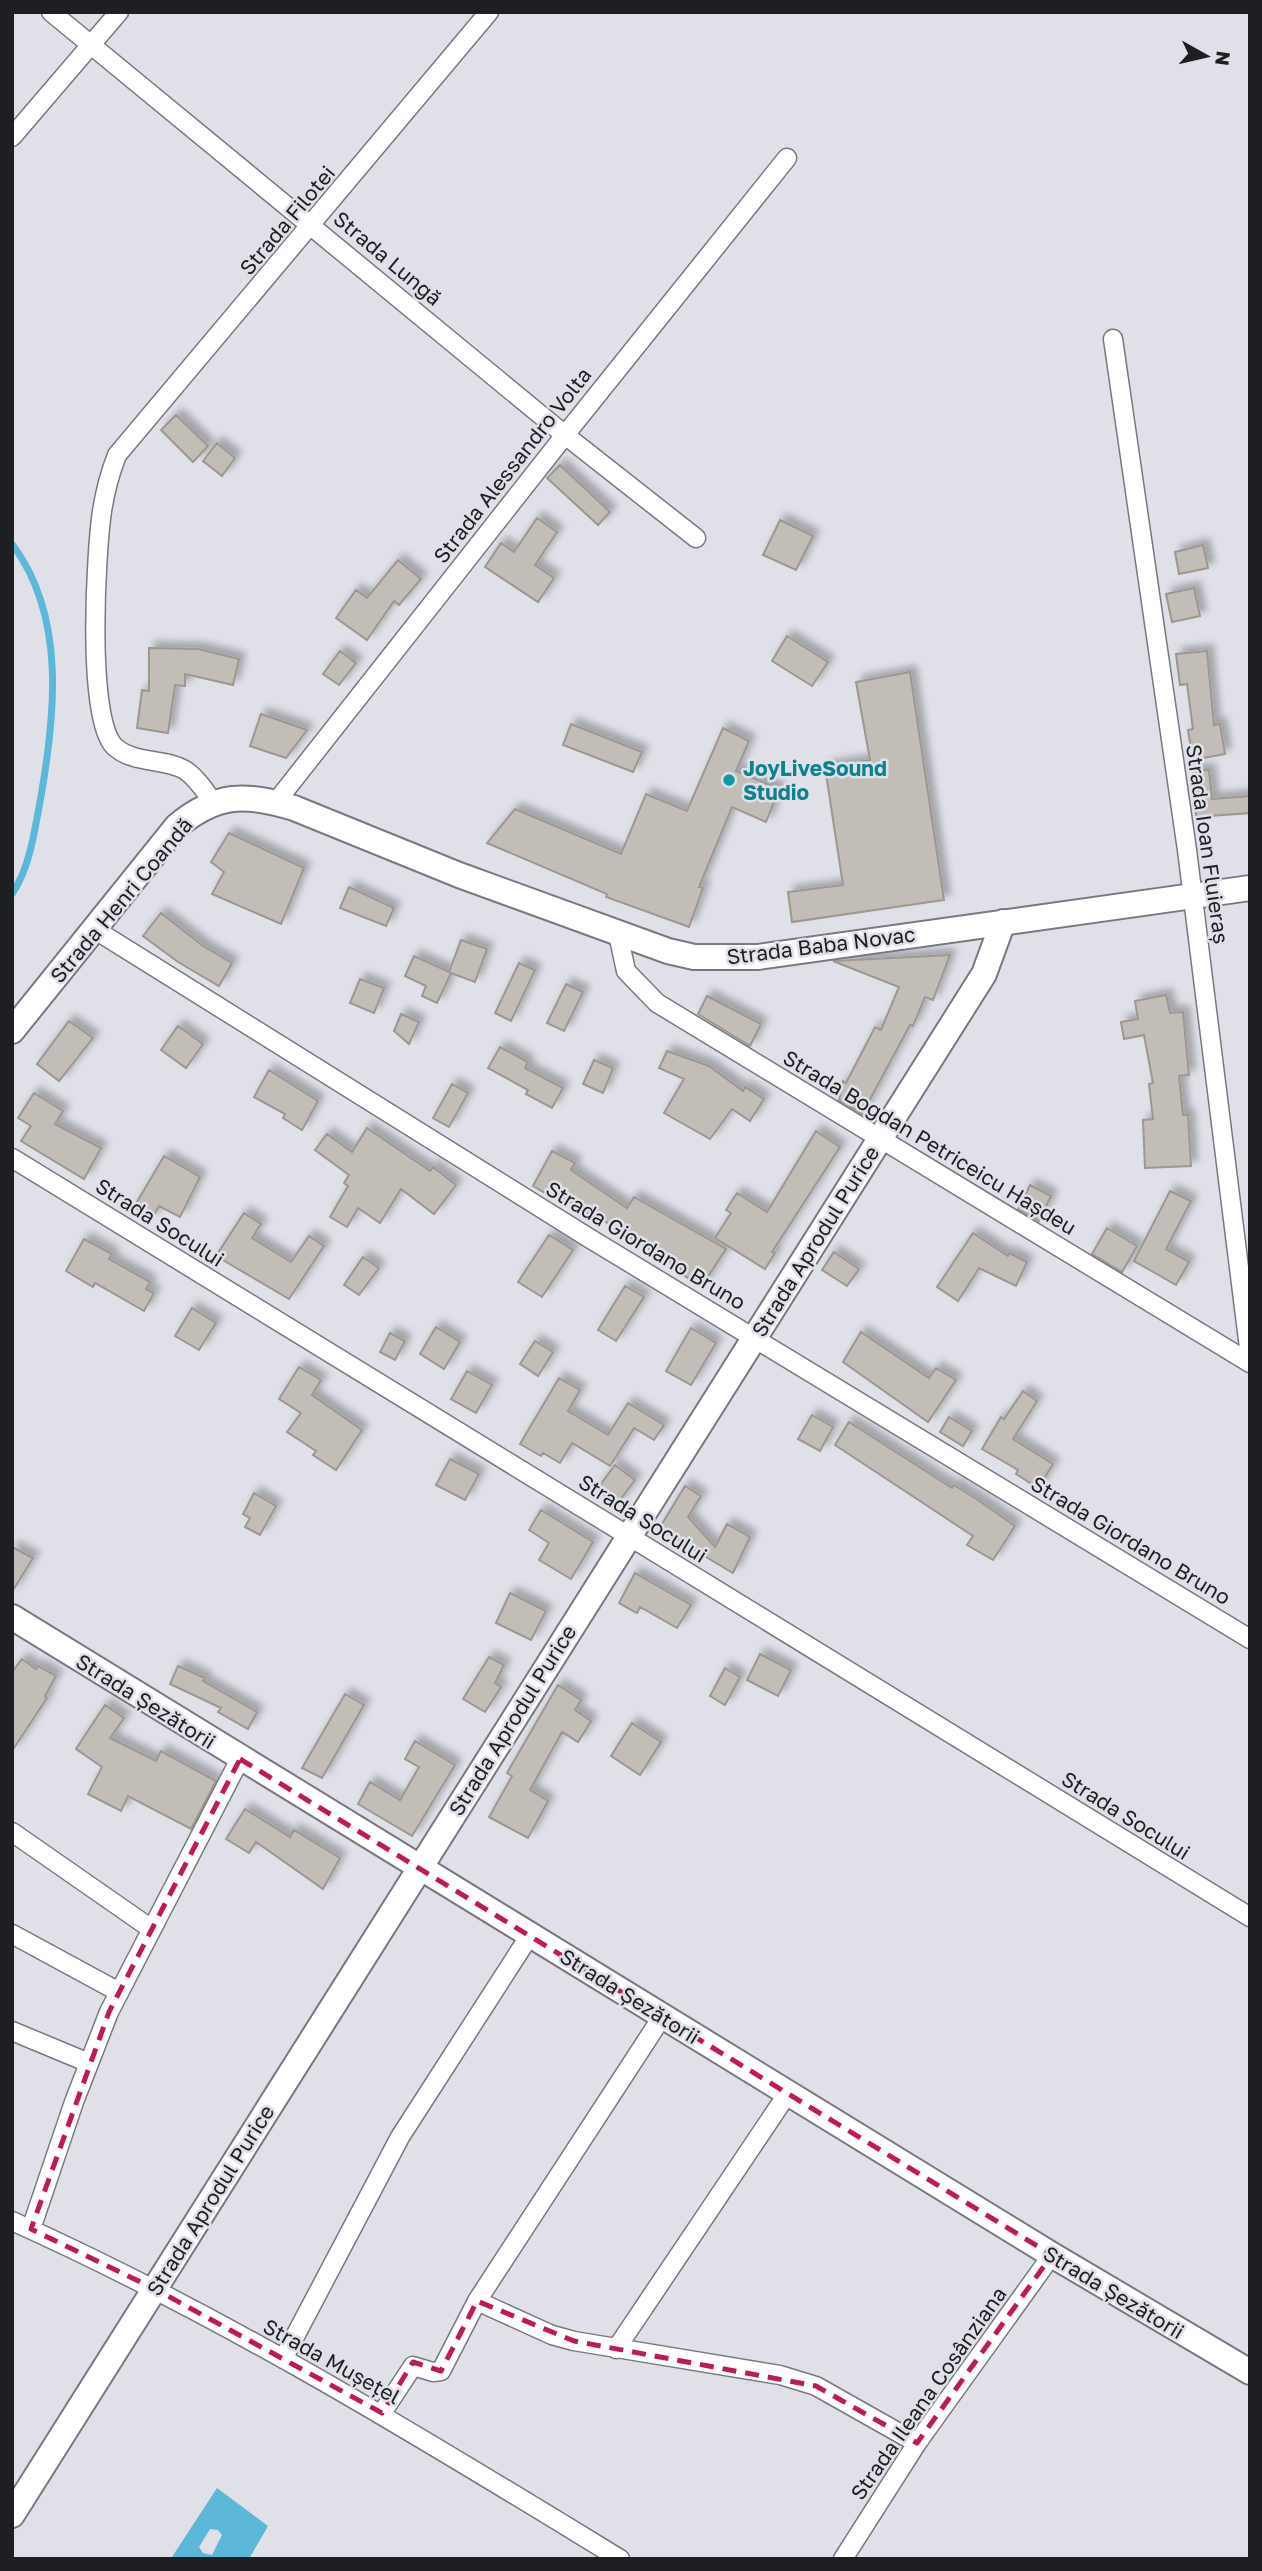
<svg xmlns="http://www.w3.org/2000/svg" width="1262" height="2571" viewBox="0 0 1262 2571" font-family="'Golos Text',sans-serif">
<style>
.water{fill:#5cb7d8;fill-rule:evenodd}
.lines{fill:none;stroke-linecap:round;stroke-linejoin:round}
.stream{stroke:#5cb7d8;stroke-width:7}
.building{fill:#c2bdb6;stroke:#9c9790;stroke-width:2;filter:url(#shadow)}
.street-casing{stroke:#787980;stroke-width:21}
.secondary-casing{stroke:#787980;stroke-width:28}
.street{stroke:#fff;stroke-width:18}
.secondary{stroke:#fff;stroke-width:24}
.marked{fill:none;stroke:#c2185b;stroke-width:5;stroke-dasharray:14 9;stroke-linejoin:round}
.culture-dot{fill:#0f9aa8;stroke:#dfe0e8;stroke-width:2.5}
.labels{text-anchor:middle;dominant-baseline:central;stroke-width:5;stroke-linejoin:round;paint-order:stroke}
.street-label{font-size:21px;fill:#1e1f22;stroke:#dfe0e8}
.culture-label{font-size:21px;font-weight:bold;fill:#0d838f;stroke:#dfe0e8;text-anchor:start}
</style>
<defs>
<filter id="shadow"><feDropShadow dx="6" dy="-6" stdDeviation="3.5" flood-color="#0004"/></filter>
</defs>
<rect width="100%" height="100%" fill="#dfe0e8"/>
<path class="water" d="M 217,2488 L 268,2526 L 249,2559 L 172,2557 ZM 210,2529 L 218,2530 L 222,2535 L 212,2555 L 203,2553 L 199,2547 Z"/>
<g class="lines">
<path class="stream" d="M 12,544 C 67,617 55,718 40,802 C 34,833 30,867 12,894"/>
</g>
<path class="building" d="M 176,415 L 208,446 L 193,462 L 161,430 Z
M 217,443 L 235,458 L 222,476 L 203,461 Z
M 560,465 L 610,512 L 598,525 L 547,478 Z
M 537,518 L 557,532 L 535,565 L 554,578 L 538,602 L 485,567 L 501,543 L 514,552 Z
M 780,520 L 813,536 L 796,570 L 763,555 Z
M 1203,545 L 1208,568 L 1179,574 L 1175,552 Z
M 398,560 L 421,579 L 399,605 L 394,601 L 367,640 L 336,618 L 356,590 L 367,598 Z
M 1194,588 L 1200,616 L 1172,622 L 1166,594 Z
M 787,636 L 828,662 L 812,686 L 772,661 Z
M 149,648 L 198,649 L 239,659 L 233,685 L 185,674 L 185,686 L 175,685 L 168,733 L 137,728 L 142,690 L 149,691 Z
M 340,651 L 356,663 L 339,685 L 323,674 Z
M 1207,651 L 1214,725 L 1220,724 L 1225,754 L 1193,760 L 1188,730 L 1193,729 L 1187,684 L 1180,685 L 1176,654 Z
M 910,672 L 944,900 L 792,922 L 788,892 L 843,885 L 825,767 L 870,760 L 856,682 Z
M 261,714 L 307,730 L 286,758 L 250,746 Z
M 571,724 L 642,752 L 633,772 L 563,745 Z
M 723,728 L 749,741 L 736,771 L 779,789 L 766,822 L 732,807 L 699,887 L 703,888 L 689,927 L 606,897 L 607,894 L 487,843 L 515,809 L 621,854 L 646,794 L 687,811 Z
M 1209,770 L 1212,799 L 1250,796 L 1250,813 L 1196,817 L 1193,771 Z
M 229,833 L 304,868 L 281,924 L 212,894 L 224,872 L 211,862 Z
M 349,887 L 394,908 L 386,926 L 340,908 Z
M 161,913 L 203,946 L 232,963 L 219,986 L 178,962 L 143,936 Z
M 461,940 L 487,949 L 475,982 L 451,973 L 437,1003 L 422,996 L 426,986 L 405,976 L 414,956 L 449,972 Z
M 950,955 L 933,1000 L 925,997 L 913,1026 L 910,1025 L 862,1114 L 839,1100 L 843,1081 L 846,1083 L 875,1027 L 881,1030 L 899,987 L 833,961 Z
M 519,963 L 535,970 L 511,1021 L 495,1013 Z
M 360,979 L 384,988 L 374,1013 L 350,1003 Z
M 566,984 L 583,992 L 564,1031 L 547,1023 Z
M 1166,995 L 1170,1013 L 1183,1012 L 1189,1075 L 1179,1076 L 1183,1115 L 1188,1115 L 1191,1166 L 1145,1168 L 1143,1120 L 1153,1119 L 1149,1084 L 1153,1083 L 1144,1035 L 1124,1039 L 1121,1022 L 1138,1019 L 1135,1001 Z
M 707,996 L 761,1024 L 750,1046 L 698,1014 Z
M 401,1014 L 419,1022 L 409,1044 L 394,1031 Z
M 69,1021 L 93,1038 L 59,1081 L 37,1064 Z
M 178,1026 L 203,1044 L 186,1068 L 161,1050 Z
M 500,1047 L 528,1062 L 525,1068 L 563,1088 L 552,1108 L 526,1094 L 528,1090 L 488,1068 Z
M 667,1051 L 709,1066 L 743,1091 L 745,1087 L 764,1099 L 750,1121 L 732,1109 L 710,1139 L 664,1113 L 684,1079 L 659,1068 Z
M 594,1060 L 613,1068 L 603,1093 L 583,1084 Z
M 269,1070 L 318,1101 L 302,1130 L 283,1118 L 285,1114 L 254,1097 Z
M 452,1084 L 468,1093 L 449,1127 L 433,1118 Z
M 34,1093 L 63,1111 L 55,1124 L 101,1148 L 84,1179 L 21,1141 L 31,1126 L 18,1118 Z
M 367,1128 L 430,1171 L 433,1167 L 456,1185 L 434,1214 L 401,1189 L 380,1223 L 358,1208 L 347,1227 L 330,1217 L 348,1186 L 344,1183 L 349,1175 L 315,1150 L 327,1134 L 352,1152 Z
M 816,1131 L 840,1147 L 772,1252 L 775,1253 L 765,1269 L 715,1238 L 731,1213 L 726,1210 L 737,1193 L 767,1212 Z
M 552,1151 L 575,1163 L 571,1170 L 627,1208 L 634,1197 L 726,1249 L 701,1287 L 679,1272 L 681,1269 L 593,1214 L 592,1216 L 558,1194 L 550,1196 L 533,1186 Z
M 164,1156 L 200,1177 L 180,1217 L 159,1206 L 152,1218 L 134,1207 Z
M 1030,1185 L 1051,1196 L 1039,1221 L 1018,1209 Z
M 1170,1191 L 1191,1201 L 1166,1249 L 1189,1262 L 1176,1285 L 1134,1261 Z
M 244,1213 L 261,1224 L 252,1238 L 291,1262 L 309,1236 L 324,1246 L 289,1299 L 216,1256 Z
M 1107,1228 L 1137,1246 L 1122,1272 L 1092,1254 Z
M 973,1233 L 1008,1256 L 1009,1253 L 1027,1262 L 1016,1286 L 979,1268 L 958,1301 L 937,1287 Z
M 549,1235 L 573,1250 L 542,1297 L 518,1282 Z
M 84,1239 L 112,1254 L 109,1259 L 150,1282 L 146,1289 L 154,1293 L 144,1311 L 95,1283 L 93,1287 L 66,1271 Z
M 834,1252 L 859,1269 L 847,1286 L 822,1270 Z
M 363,1257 L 379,1268 L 359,1295 L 344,1285 Z
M 625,1286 L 644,1297 L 616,1341 L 598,1330 Z
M 192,1308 L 216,1323 L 199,1350 L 175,1336 Z
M 436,1327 L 460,1342 L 444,1369 L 420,1354 Z
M 691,1328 L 716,1343 L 691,1385 L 666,1371 Z
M 861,1332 L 929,1378 L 936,1368 L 956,1380 L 928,1422 L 843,1362 Z
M 390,1333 L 405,1341 L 395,1360 L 380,1352 Z
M 535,1341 L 553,1352 L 538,1376 L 520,1364 Z
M 299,1367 L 321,1380 L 312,1395 L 362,1430 L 336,1470 L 313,1455 L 316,1451 L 287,1432 L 301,1413 L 279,1399 Z
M 467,1371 L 492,1385 L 476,1413 L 451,1399 Z
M 559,1378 L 580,1390 L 568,1411 L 608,1435 L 628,1403 L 664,1425 L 654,1440 L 634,1428 L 610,1466 L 572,1443 L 560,1463 L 543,1453 L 541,1456 L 520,1444 Z
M 1023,1391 L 1037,1401 L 1013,1439 L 1053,1464 L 1038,1488 L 1016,1474 L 1018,1470 L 982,1449 L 1001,1417 L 1004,1419 Z
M 812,1415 L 833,1427 L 820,1451 L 798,1439 Z
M 949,1417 L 972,1431 L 963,1446 L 940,1432 Z
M 849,1422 L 952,1488 L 954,1485 L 978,1500 L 1015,1526 L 993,1560 L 967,1545 L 973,1536 L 835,1445 Z
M 450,1459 L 479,1474 L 465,1500 L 436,1485 Z
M 615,1465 L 635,1480 L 617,1504 L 597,1489 Z
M 685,1486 L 701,1496 L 688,1517 L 715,1547 L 727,1524 L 750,1537 L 733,1573 L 659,1529 Z
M 254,1493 L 276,1506 L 260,1535 L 245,1527 L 250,1518 L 243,1514 Z
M 541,1510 L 593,1542 L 571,1579 L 539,1560 L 549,1543 L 529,1530 Z
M 12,1547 L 33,1558 L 12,1592 Z
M 635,1573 L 691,1605 L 677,1628 L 640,1607 L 637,1613 L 619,1603 Z
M 510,1593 L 546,1611 L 531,1640 L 496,1623 Z
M 760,1654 L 791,1670 L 778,1696 L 747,1680 Z
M 489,1657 L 504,1665 L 495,1683 L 501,1687 L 485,1712 L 463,1699 Z
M 22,1659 L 36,1669 L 38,1666 L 56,1676 L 45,1696 L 47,1698 L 12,1751 L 12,1672 Z
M 178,1666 L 205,1678 L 203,1681 L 257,1712 L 248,1729 L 218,1712 L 221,1708 L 170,1684 Z
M 725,1668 L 740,1677 L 725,1705 L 710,1696 Z
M 558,1685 L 581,1700 L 575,1710 L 591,1721 L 578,1742 L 562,1732 L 530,1790 L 548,1801 L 528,1838 L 489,1817 L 512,1776 L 507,1773 Z
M 345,1694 L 364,1705 L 322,1778 L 302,1768 Z
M 105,1705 L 124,1718 L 110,1738 L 156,1761 L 161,1751 L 216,1781 L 191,1829 L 128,1796 L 121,1811 L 88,1794 L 102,1767 L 76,1749 Z
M 632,1723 L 661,1742 L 640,1775 L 611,1756 Z
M 415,1741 L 455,1765 L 412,1836 L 358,1804 L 370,1782 L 400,1800 L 419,1767 L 405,1759 Z
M 245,1809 L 290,1837 L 294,1830 L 340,1858 L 323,1889 L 256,1842 L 249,1853 L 226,1839 Z"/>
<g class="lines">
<g class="street-casing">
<path id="street" d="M 51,12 L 565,435 L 696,538
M 12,137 L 119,12
M 1113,339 L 1187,850 L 1250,1356
M 213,802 C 205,791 197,778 185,770 C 164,758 134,764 115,747 C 86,721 96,552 102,511 C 105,492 110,473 117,455 L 489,12
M 276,802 L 565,435 L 787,158
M 94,929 L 589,1238 L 1250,1639
M 618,934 L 626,971 L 657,1003 L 1250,1363
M 12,1158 L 1250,1917
M 12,1832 L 150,1928
M 12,1934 L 119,1992
M 12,2031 L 89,2063
M 12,2221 C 224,2316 422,2438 620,2559
M 31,2229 L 74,2102 L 109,2012 L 240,1759
M 477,2301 L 552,2335 L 574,2341 L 780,2375 L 816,2386 L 917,2443
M 616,2349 L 788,2093
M 283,2359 L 400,2137 L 530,1935
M 382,2413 L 413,2366 L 433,2372 L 441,2371 L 477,2301 L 662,2017
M 843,2559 L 917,2443 L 1052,2255"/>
</g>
<g class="secondary-casing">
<path id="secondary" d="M 12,1031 L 177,826 C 217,793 246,793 294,808 L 459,875 L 668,951 L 694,957 L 758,957 L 1250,888
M 12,1617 L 1052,2255 L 1250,2372
M 12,2515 L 984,974 L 1003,922"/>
</g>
<use href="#street" class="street"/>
<use href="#secondary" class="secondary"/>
</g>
<path class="marked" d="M 240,1759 L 1052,2255 L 917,2443 L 816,2386 L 574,2341 L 477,2301 L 441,2371 L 413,2362 L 382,2413 L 155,2289 L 31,2229 L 109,2012 Z"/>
<circle class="culture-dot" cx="729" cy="780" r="7"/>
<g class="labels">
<g class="street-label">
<text transform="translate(287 220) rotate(-50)">Strada Filotei</text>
<text transform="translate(388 258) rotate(40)">Strada Lungă</text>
<text transform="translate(512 465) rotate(-52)">Strada Alessandro Volta</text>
<text transform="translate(1208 844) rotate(82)">Strada Ioan Fluieraș</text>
<text transform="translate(121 900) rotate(-50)">Strada Henri Coandă</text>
<text transform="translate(821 945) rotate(-7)">Strada Baba Novac</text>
<text transform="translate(930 1142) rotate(31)">Strada Bogdan Petriceicu Hașdeu</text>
<text transform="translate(160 1222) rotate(32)">Strada Socului</text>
<text transform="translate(815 1241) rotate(-58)">Strada Aprodul Purice</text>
<text transform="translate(646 1245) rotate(31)">Strada Giordano Bruno</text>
<text transform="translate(643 1518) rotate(32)">Strada Socului</text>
<text transform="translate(1131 1540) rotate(31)">Strada Giordano Bruno</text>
<text transform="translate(146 1701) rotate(32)">Strada Șezătorii</text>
<text transform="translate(512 1720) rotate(-58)">Strada Aprodul Purice</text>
<text transform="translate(1126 1815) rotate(32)">Strada Socului</text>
<text transform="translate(630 1996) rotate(32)">Strada Șezătorii</text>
<text transform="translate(210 2200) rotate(-58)">Strada Aprodul Purice</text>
<text transform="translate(1114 2292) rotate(31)">Strada Șezătorii</text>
<text transform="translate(332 2361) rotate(29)">Strada Mușețel</text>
<text transform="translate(928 2393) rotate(-55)">Strada Ileana Cosânziana</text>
</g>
<g class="culture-label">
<text x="743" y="768">JoyLiveSound<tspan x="743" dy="24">Studio</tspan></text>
</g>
</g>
<rect width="1262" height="2571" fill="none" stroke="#1e1f22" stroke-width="28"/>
<g transform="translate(1206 56) rotate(98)" stroke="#dfe0e8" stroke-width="5" paint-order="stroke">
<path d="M0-5L12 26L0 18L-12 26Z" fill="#1e1f22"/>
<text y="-10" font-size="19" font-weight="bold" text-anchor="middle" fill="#1e1f22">N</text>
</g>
</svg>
